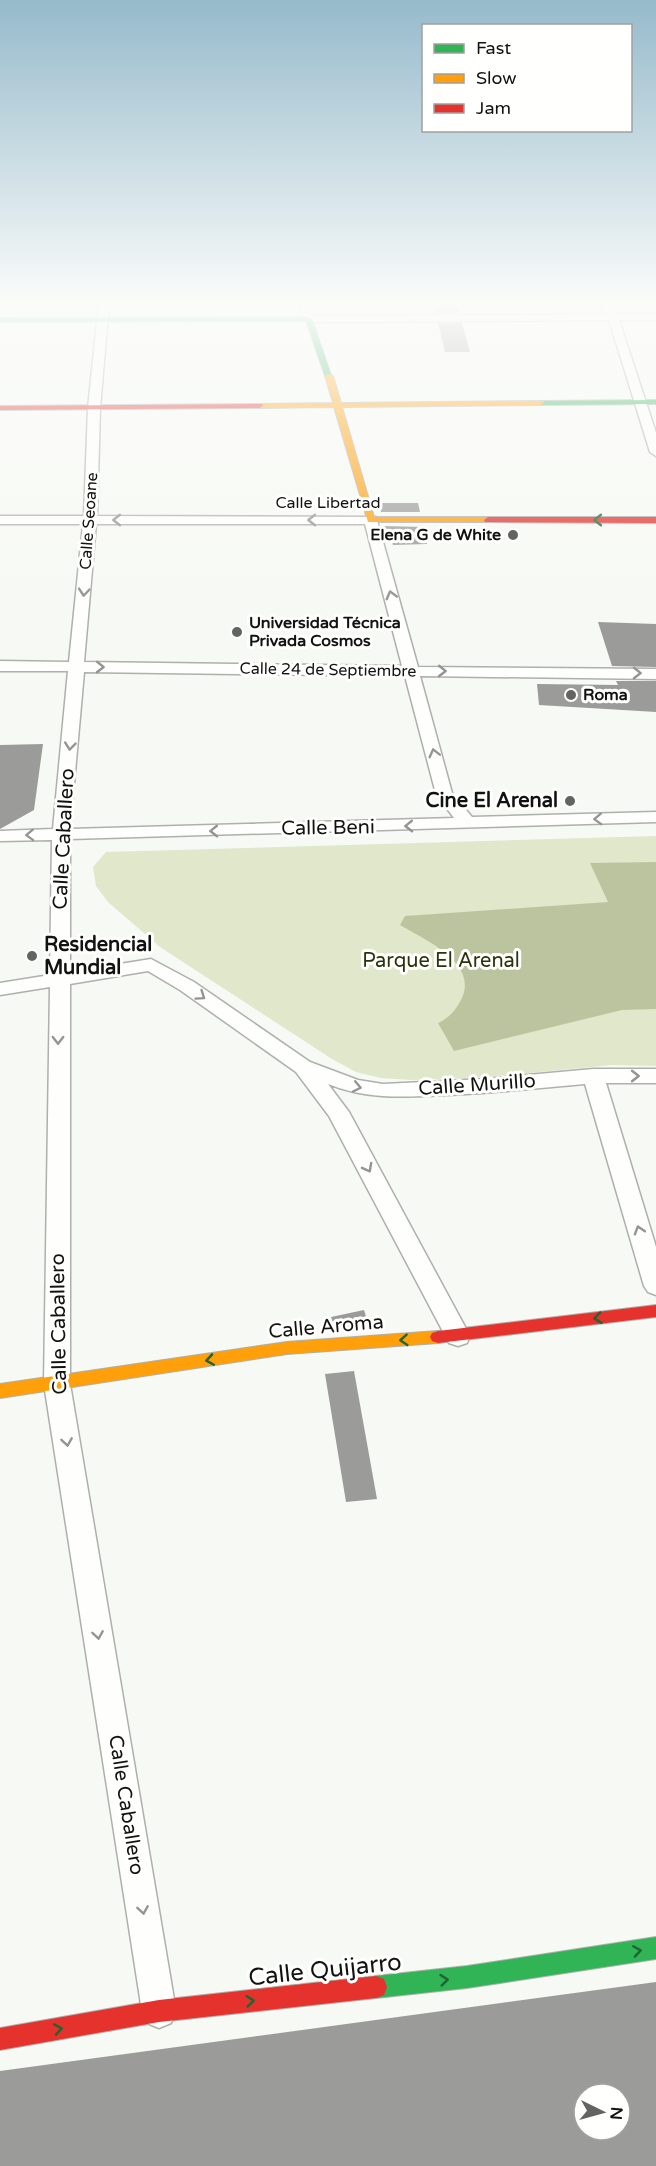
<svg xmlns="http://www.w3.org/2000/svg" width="656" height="2166" viewBox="0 0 656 2166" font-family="'Varela Round',sans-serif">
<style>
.green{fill:#e0e7cb}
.water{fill:#bcc49f}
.building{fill:#9b9c9a;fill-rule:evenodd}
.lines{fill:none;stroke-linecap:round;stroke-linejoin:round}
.street-casing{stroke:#aeb0ac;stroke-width:3}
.fast-casing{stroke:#aeb0ac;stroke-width:2}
.slow-casing{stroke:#aeb0ac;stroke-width:2}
.jam-casing{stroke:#aeb0ac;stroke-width:2}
.street{fill:#fefefd;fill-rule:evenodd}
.fast{fill:#30b455;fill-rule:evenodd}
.slow{fill:#ff9f0a;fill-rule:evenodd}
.jam{fill:#e5322d;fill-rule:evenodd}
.oneway{stroke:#949493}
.oneway2{stroke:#216433}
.poi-dot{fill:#626460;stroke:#fffffe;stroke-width:2}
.labels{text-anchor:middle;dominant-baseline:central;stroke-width:6;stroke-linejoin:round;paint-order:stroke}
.far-street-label{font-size:16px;fill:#121311;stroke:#fffffe}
.far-poi-label{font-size:16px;font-weight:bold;fill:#121311;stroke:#fffffe;text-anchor:start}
.poi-label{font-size:20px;font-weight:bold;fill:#121311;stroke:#fffffe;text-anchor:end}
.street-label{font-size:20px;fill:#121311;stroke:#fffffe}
.park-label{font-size:20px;fill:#2c330b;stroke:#fffffe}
.near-street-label{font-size:24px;fill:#121311;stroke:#fffffe}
</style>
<rect width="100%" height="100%" fill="#f7f9f4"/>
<path class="green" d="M 656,836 L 656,1066 L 612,1065 L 487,1077 L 412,1080 L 381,1078 L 356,1072 L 332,1059 L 160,947 L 108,902 L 96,886 L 93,867 L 106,852 Z"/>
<path class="water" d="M 656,862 L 656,1009 L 622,1010 L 454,1051 L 438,1023 C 449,1018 455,1011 461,1000 C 480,963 425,940 400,925 L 405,916 L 608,902 L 590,863 Z"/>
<path class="building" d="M 434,304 L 457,304 L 459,313 L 436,313 Z
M 438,323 L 462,323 L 470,352 L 445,352 Z
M 378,503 L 418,503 L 420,512 L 381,512 Z
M 381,526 L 423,527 L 427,544 L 393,545 L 391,536 L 384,536 Z
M 598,622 L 656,624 L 656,667 L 612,666 Z
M 616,681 L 656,681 L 656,712 L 539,705 L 537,684 L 618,685 Z
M 43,744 L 34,810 L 0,829 L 0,745 Z
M 364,1310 L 369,1326 L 335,1328 L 331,1317 Z
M 354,1371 L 377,1499 L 346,1502 L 325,1374 Z
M 656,1982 L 656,2166 L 0,2166 L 0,2071 ZM 584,2094 L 620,2094 L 620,2130 L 584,2130 Z"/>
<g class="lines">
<g class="street-casing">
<path id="street" d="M 99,303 L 109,303 L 100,408 L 97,516 L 376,517 L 418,667 L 656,669 L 656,679 L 420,676 L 452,793 L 472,817 L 656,812 L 656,822 L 70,839 L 70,972 L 151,959 L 194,982 L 310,1062 L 358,1080 L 383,1084 L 485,1079 L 593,1069 L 656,1069 L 656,1083 L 606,1083 L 656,1247 L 656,1295 L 648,1292 L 644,1286 L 585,1084 C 539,1088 492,1093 446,1095 C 402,1097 369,1100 328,1084 L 349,1112 L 470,1336 L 467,1343 L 458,1346 L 449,1343 L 329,1116 L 296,1072 L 180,990 L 148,971 L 70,984 L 70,1384 L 176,2011 L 171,2023 L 159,2028 L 147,2023 L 142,2011 L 44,1384 L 50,987 L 0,995 L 0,983 L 50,975 L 52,840 L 0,841 L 0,831 L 53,829 L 68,671 L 0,671 L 0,661 L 69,662 L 83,524 L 0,524 L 0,516 L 84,516 L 88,408 ZM 96,524 L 365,524 L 402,666 L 84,662 ZM 84,672 L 405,676 L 436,794 L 454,818 L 70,829 Z
M 300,303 L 310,303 L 313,316 L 606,314 L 600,306 L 604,303 L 609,304 L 616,314 L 656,314 L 656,320 L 619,320 L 656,433 L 656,456 L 650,452 L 609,320 L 309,322 L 304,319 Z"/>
</g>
<g class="fast-casing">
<path id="fast" d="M 309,317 L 312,319 L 332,378 L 325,376 L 306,321 L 0,322 L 0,318 Z
M 656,400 L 656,404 L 540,405 L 536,403 L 540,401 Z
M 656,1937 L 656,1959 L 467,1988 L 376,1998 L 368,1995 L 365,1987 L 368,1979 L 376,1976 L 467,1966 Z"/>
</g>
<g class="slow-casing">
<path id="slow" d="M 329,374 L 333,376 L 341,403 L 543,401 L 544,403 L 540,405 L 342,407 L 374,517 L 488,517 L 492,520 L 491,522 L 368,522 L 334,407 L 259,408 L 255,406 L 259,404 L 333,403 L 325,376 Z
M 438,1331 L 444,1333 L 446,1337 L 444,1341 L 438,1343 L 287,1354 L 0,1398 L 0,1384 L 287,1342 Z"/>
</g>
<g class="jam-casing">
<path id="jam" d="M 262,404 L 263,406 L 259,408 L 0,410 L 0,406 Z
M 488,517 L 656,517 L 656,523 L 485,522 L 484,520 Z
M 656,1305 L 656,1317 L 438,1343 L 432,1341 L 430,1337 L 432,1333 L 438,1331 Z
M 376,1976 L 384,1979 L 387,1987 L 384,1995 L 376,1998 L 159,2022 L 0,2050 L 0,2028 L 159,2000 Z"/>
</g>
<use href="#street" class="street"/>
<use href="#fast" class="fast"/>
<use href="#slow" class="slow"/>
<use href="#jam" class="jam"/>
</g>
<defs><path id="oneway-chevron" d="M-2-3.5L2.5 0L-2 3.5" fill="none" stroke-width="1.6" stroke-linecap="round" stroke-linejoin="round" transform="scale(1.5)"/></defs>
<g class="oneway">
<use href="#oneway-chevron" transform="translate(117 520) rotate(-180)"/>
<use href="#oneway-chevron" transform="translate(312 520) rotate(-180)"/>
<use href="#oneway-chevron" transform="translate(84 592) rotate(95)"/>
<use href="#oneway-chevron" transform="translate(391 595) rotate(-105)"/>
<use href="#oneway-chevron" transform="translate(100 667) rotate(1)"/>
<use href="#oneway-chevron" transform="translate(442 671) rotate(1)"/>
<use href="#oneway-chevron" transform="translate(637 673) rotate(1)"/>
<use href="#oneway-chevron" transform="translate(70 746) rotate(96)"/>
<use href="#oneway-chevron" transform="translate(434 753) rotate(-104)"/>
<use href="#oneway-chevron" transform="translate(598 819) rotate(178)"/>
<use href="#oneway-chevron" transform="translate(409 826) rotate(179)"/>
<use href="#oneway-chevron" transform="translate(214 831) rotate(179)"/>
<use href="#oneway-chevron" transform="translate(30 835) rotate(178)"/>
<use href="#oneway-chevron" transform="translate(201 996) rotate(35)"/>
<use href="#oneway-chevron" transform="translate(58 1040) rotate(90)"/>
<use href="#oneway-chevron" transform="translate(635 1076)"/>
<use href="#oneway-chevron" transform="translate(357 1087) rotate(12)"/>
<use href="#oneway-chevron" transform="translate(368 1168) rotate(62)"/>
<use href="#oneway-chevron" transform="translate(639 1230) rotate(-107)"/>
<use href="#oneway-chevron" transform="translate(67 1442) rotate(81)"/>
<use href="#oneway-chevron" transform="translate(98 1635) rotate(81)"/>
<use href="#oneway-chevron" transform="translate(143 1910) rotate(81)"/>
</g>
<g class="oneway2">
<use href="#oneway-chevron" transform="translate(598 520) rotate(180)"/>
<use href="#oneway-chevron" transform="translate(598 1318) rotate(173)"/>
<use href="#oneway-chevron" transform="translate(404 1340) rotate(176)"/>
<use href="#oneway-chevron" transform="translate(210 1360) rotate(171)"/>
<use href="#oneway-chevron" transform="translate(637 1951) rotate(-9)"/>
<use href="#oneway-chevron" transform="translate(444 1980) rotate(-6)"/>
<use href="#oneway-chevron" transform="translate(250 2001) rotate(-6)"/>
<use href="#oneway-chevron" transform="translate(58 2029) rotate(-10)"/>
</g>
<linearGradient id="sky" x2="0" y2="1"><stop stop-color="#96bacb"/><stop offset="0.5" stop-color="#fbfcfa"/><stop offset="1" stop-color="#fbfcfa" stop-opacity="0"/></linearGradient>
<rect width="656" height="606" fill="url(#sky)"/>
<g class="poi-dot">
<circle cx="513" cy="535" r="6"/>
<circle cx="237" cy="632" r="6"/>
<circle cx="571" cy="695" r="6"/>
<circle cx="570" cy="801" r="6"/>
<circle cx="32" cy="956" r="6"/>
</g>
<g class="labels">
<g class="far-street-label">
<text x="328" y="503">Calle Libertad</text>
<text transform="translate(89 521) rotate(-86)">Calle Seoane</text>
<text transform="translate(328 670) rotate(1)">Calle 24 de Septiembre</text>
</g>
<g class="far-poi-label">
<text x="501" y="535" text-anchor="end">Elena G de White</text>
<text x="249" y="623">Universidad Técnica<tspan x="249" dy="18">Privada Cosmos</tspan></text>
<text x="583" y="695">Roma</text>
</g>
<g class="poi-label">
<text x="558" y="801">Cine El Arenal</text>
<text x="44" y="945" text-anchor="start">Residencial<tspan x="44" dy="23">Mundial</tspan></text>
</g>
<g class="street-label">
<text transform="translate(328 828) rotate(-1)">Calle Beni</text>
<text transform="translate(64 839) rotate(-87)">Calle Caballero</text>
<text transform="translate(477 1085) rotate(-4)">Calle Murillo</text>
<text transform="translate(59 1324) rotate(-91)">Calle Caballero</text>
<text transform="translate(326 1327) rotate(-5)">Calle Aroma</text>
<text transform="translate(126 1805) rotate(81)">Calle Caballero</text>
</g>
<g class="park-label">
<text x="441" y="961">Parque El Arenal</text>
</g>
<g class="near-street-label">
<text transform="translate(325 1970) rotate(-6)">Calle Quijarro</text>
</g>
</g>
<rect x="422" y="24" width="210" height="108" fill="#fffffe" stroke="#a0a19f" stroke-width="1.5"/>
<rect x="434" y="44" width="30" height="9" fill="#30b455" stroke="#a0a19f" stroke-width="1.5"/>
<text x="476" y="54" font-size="18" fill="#121311">Fast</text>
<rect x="434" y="74" width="30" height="9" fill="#ff9f0a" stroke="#a0a19f" stroke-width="1.5"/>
<text x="476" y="84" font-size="18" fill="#121311">Slow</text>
<rect x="434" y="104" width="30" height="9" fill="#e5322d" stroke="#a0a19f" stroke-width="1.5"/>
<text x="476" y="114" font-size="18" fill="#121311">Jam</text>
<g transform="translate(602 2112) rotate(95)"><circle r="28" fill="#fffffe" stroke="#a0a19f" stroke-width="1.5"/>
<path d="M0-4.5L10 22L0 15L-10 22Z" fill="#626460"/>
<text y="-9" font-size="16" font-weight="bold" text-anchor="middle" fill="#121311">N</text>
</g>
</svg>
